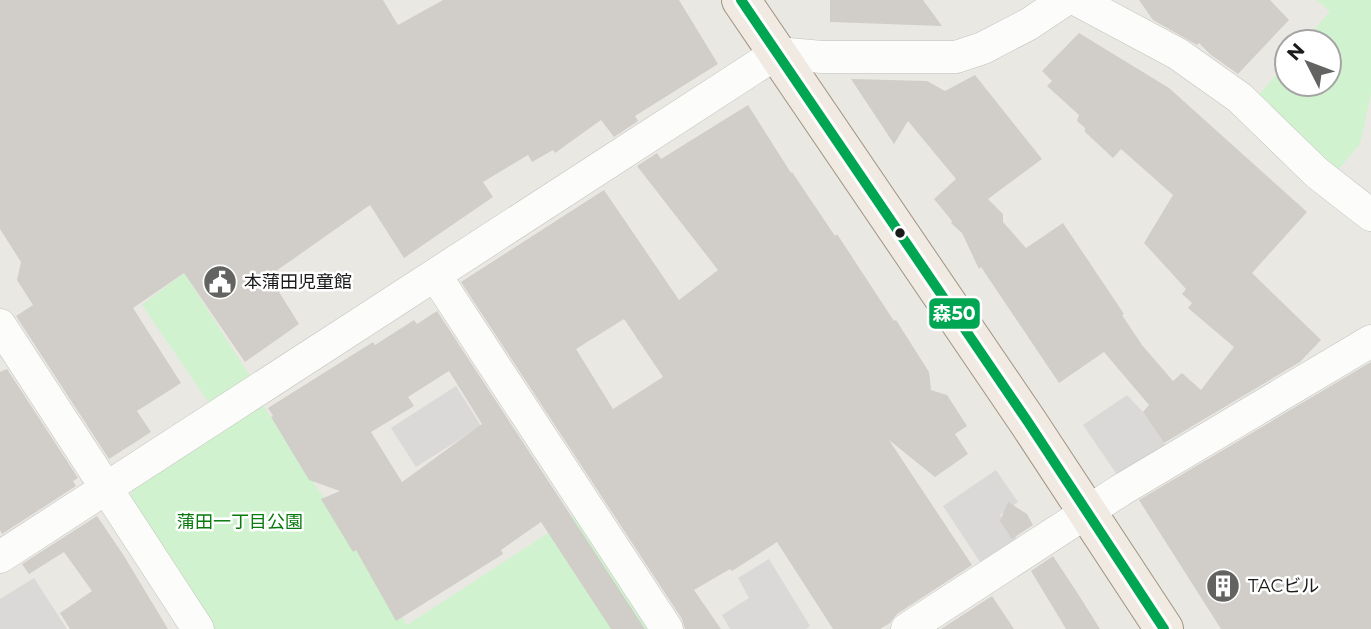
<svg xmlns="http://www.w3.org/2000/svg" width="1371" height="629" viewBox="0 0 1371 629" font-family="Montserrat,'Noto Sans JP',sans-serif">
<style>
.park{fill:#d0f2ce}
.parking{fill:#dad9d7}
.building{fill:#d1ceca;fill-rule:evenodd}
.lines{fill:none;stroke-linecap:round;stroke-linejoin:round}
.street-casing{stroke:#c2c2bf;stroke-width:33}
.primary-casing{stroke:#a09481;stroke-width:40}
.street{stroke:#fcfcfb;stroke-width:32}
.primary{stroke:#f0eae2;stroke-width:38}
.bus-1-casing{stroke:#fff;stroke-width:16}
.bus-1{stroke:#00a651;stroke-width:10}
.bus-dot{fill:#1b1b1b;stroke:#fff;stroke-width:2.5}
.labels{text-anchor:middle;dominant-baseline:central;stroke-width:5;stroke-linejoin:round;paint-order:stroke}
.poi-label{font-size:18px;fill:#1b1b1b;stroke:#fff;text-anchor:start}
.park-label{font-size:18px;fill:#087b0d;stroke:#fff}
.line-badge{stroke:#fff;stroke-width:2.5}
.badge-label{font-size:19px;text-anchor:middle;font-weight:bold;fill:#fff}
</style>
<rect width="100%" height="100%" fill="#eae8e3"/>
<path class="park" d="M 1316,0 L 1371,0 L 1371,94 L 1360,144 L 1337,171 L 1252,103 L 1287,62 L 1287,84 L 1329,84 L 1329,42 L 1304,42 L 1330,11 Z
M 184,273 L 250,376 L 209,403 L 142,305 Z
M 261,402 L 407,625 L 587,508 L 667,629 L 211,629 L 129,503 L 133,488 Z"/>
<path class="parking" d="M 456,386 L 481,426 L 416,467 L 391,428 Z
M 1127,395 L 1143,412 L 1167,448 L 1120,479 L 1083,425 Z
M 996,470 L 1018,502 L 1000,515 L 1020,543 L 984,568 L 943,506 Z
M 769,559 L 810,626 L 806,629 L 730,629 L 722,615 L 749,598 L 738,578 Z
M 34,578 L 67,629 L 0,629 L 0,599 Z"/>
<path class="building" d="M 0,0 L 383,0 L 398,25 L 443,0 L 679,0 L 718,64 L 635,116 L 638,121 L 614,137 L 601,120 L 555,153 L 553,150 L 532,162 L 528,155 L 483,182 L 493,197 L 404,258 L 370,205 L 269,276 L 299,324 L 245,362 L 184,273 L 133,308 L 181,383 L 137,411 L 151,432 L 109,459 L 16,316 L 33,305 L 17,280 L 21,262 L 0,229 Z
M 830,0 L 923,0 L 942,26 L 830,22 Z
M 1139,0 L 1270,0 L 1289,20 L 1238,74 L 1211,55 L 1199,43 L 1197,45 L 1153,20 Z
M 1079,33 L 1169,88 L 1307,212 L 1252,273 L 1321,340 L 1300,362 L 1164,443 L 1143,412 L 1149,405 L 1104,352 L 1059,383 L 981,267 L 979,269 L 962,233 L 951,223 L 952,221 L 934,199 L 956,179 L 908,121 L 894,144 L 851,79 L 927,81 L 945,91 L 975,75 L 1042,159 L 988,199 L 1003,214 L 1003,222 L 1026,248 L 1063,223 L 1124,314 L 1122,315 L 1142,345 L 1173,381 L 1182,373 L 1201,390 L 1234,347 L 1188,308 L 1192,303 L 1182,294 L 1186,289 L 1144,243 L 1173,195 L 1121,149 L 1113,158 L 1085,132 L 1085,128 L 1077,121 L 1079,115 L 1047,86 L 1052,81 L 1042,71 Z
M 748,105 L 791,173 L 792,172 L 835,236 L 837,234 L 894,321 L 896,320 L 929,372 L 931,390 L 947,395 L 967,426 L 955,434 L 968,454 L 935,477 L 889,440 L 972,565 L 897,614 L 890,623 L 880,629 L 833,629 L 777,542 L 732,571 L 730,569 L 694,590 L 721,629 L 685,629 L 682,619 L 461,282 L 604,190 L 679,300 L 718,270 L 637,166 L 657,153 L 661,159 ZM 624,319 L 663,377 L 613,409 L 576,349 Z
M 437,311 L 645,629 L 611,629 L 541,522 L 501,550 L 503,554 L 396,621 L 356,550 L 353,552 L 321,499 L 340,491 L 309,480 L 271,417 L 273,416 L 268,408 L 373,342 L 375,345 L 414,320 L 417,324 ZM 449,371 L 482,424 L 402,482 L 371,432 L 414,406 L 408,397 Z
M 1371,362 L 1371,629 L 1221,629 L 1139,500 Z
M 7,369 L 78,478 L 73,481 L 76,486 L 2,534 L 0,530 L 0,372 Z
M 1008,502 L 1027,514 L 1033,525 L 1012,539 L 1000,521 Z
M 97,516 L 124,556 L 168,629 L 70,629 L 60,613 L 92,591 L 64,552 L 29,574 L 22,564 Z
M 1053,556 L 1080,597 L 1100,629 L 1066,629 L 1031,571 Z
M 992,596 L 1014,629 L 941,629 Z"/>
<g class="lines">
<g class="street-casing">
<path id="street" d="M 1077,0 L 1178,54 L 1240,98 L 1317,173 L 1371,215
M 435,275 L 667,629
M 0,325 L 198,629
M 0,557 L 777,53 L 822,57 L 956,57 L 983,48 L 1029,24 L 1065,0
M 907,629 L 1121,490 L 1371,341"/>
</g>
<g class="primary-casing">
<path id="primary" d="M 741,0 L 1028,422 L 1164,629"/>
</g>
<use href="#street" class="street"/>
<use href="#primary" class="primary"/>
<g class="bus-1-casing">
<path id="bus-1" d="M 741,0 L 1028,422 L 1164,629"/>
</g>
<use href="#bus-1" class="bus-1"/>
</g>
<defs>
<g id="civic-disc" transform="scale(1.75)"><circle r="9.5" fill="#636361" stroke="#fff"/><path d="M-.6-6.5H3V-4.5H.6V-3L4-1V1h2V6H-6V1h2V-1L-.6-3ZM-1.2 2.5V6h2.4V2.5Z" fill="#fff"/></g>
<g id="building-disc" transform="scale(1.75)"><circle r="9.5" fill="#636361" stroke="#fff"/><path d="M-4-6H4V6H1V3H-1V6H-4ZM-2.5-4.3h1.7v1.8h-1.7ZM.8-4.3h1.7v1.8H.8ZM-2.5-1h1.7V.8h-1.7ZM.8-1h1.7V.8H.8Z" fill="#fff"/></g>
</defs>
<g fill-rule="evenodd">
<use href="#civic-disc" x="220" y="282"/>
<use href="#building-disc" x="1223" y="586"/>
</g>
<circle class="bus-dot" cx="900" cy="233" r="6"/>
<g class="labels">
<g class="poi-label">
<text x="244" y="282">本蒲田児童館</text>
<text x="1248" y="586">TACビル</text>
</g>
<g class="park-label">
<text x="240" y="522">蒲田一丁目公園</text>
</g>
</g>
<rect class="line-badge" x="928" y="297" width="53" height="33" rx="7" fill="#00a651"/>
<g class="badge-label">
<text x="954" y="320">森50</text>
</g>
<g transform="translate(1308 63) rotate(312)"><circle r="33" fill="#ffffff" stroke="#a4a4a4" stroke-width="2"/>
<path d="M0-5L12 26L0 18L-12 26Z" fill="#636361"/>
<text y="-10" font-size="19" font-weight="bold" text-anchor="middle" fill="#1b1b1b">N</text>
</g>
</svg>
